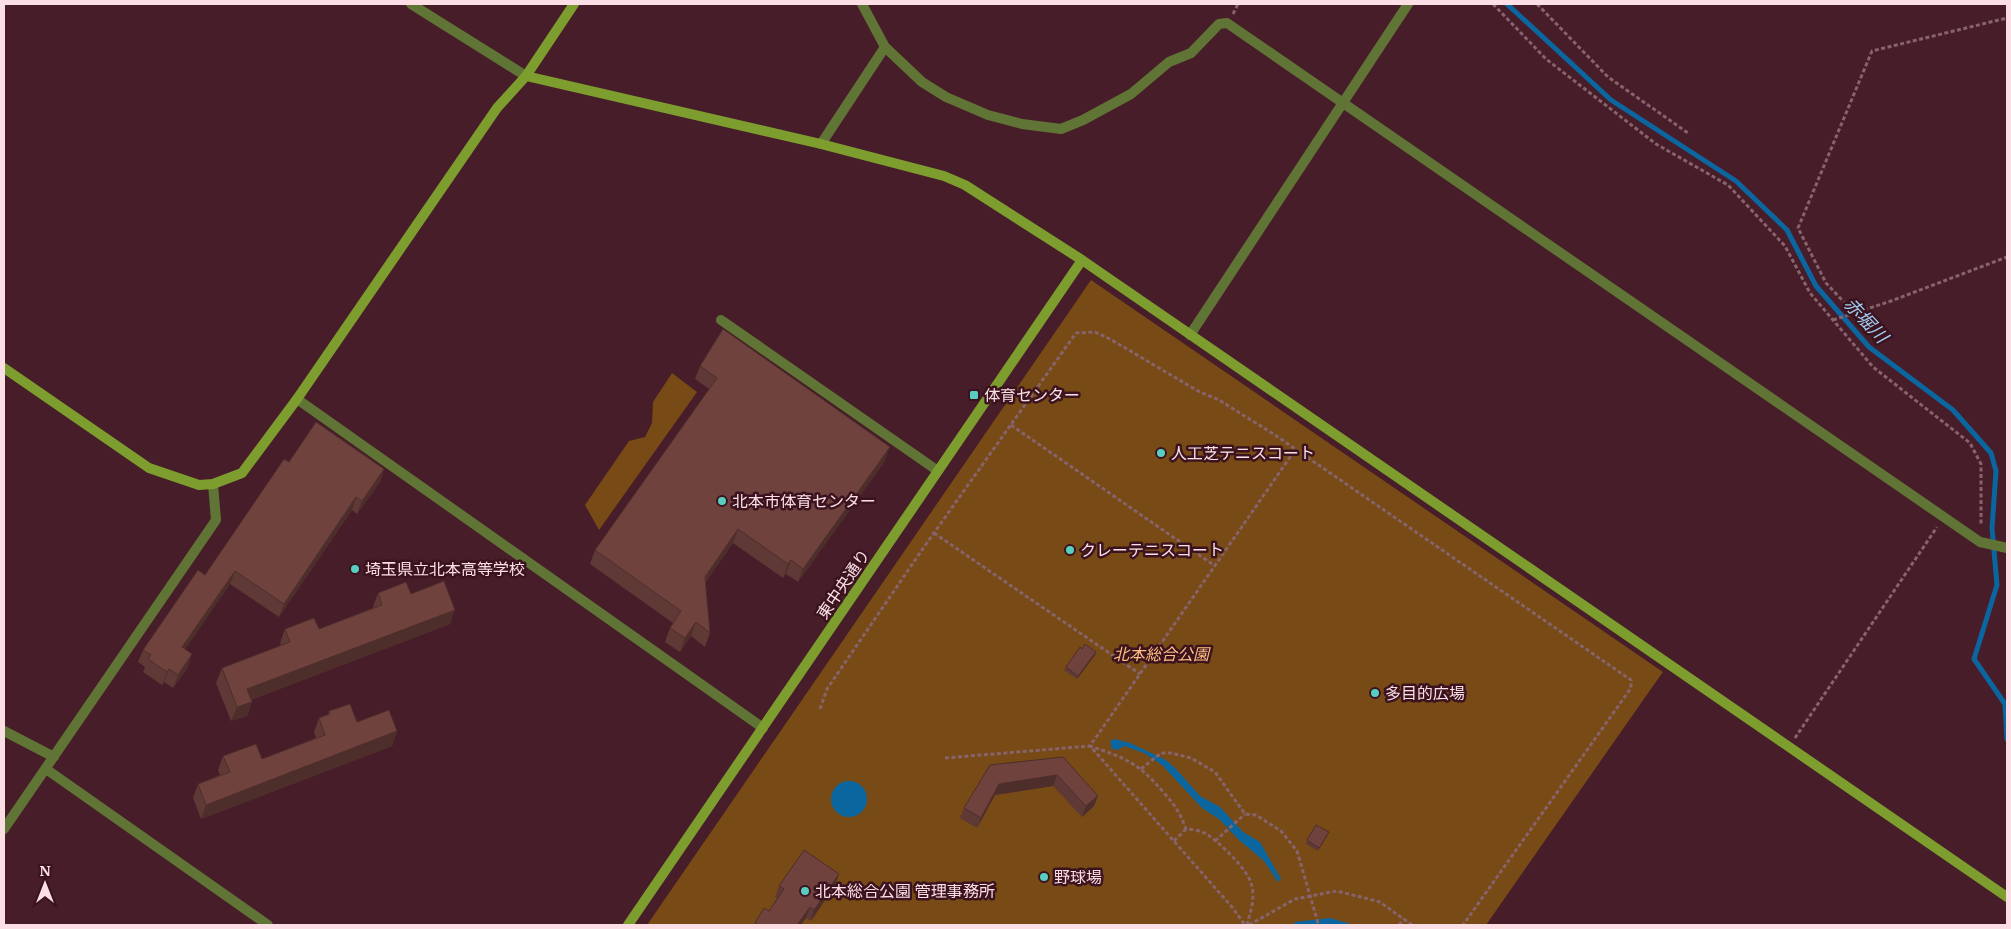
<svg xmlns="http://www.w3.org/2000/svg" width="2011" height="929" viewBox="0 0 2011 929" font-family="Merriweather,'Noto Sans JP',serif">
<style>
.green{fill:#784a15}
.water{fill:#0b669f}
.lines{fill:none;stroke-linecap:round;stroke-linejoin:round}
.stream{stroke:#0b669f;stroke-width:5}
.path{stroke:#87636b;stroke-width:3;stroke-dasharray:4 2.5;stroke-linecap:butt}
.lane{stroke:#607535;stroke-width:10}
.street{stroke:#607535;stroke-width:10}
.secondary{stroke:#7d9d2e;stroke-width:10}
.wall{fill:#5f3935}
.shaded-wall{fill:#4e2e2b}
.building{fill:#6f423e;stroke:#4e2e2b}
.poi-dot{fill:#58cec0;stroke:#3b131f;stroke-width:2}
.labels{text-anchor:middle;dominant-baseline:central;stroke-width:5;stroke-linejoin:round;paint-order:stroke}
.poi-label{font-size:16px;fill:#fbdfe4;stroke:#3b131f;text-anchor:start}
.street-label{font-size:16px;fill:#fbdfe4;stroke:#3b131f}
.park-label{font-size:16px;font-style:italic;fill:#febe81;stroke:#3b131f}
.water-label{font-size:18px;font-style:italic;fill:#a1cdf3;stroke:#3b131f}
</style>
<rect width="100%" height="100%" fill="#461d28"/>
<path class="green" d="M 1091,280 L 1663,672 L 1653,686 L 1486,925 L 647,925 Z
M 672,373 L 697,392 L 599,530 L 585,505 L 629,441 L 645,437 L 652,423 L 653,402 Z"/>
<path class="water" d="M 1115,739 L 1130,743 L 1166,760 L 1176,769 L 1200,796 L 1220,807 L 1243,832 L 1260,842 L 1281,879 L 1278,882 L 1264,861 L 1239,840 L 1219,819 L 1202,808 L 1162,765 L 1144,753 L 1124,746 L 1118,750 L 1112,749 L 1110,741 Z
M831 799a18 18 0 1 1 36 0a18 18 0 1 1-36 0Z
M 1330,918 L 1354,925 L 1294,925 L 1295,922 Z"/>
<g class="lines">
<path class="stream" d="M 1507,4 L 1611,100 L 1736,181 L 1787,230 L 1816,286 L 1869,347 L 1953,410 L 1991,453 L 1996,471 L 1992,528 L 1997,585 L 1974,659 L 2005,704 L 2007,739"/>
<path class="path" d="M 1493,4 L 1546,59 L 1656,144 L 1728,185 L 1785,246 L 1810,293 L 1873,367 L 1970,443 L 1981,464 L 1981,526
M 1537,4 L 1608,77 L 1688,133
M 1233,14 L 1238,4
M 1855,314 L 1826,283 L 1798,228 L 1872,51 L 2007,18
M 1833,320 L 1891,301 L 2007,257
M 1011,425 L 1215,566
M 934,533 L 1140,674
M 820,709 L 827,689 L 924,547 L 1076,333 L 1095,332 L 1110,339 L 1198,391 L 1219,400 L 1275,435 L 1631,680 L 1631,688 L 1463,925
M 1795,738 L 1937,527
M 945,758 L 1090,746 L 1232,907 L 1245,925
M 1141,769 L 1161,753 L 1171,753 L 1191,758 L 1215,772 L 1245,814 L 1256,815 L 1281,831 L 1297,851 L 1318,923 L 1321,925
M 1174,841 L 1186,829
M 1215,841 L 1245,814
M 1247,925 C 1250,913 1255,900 1252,887 C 1250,871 1221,844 1208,835 C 1202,831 1193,829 1186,829 C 1180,813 1175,805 1164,793 C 1139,763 1125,758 1090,746 L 1295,450
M 1249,925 L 1295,899 L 1337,891 L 1380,902 L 1412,925
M 1399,925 L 1404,919"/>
<path class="lane" d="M 721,320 L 938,471"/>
<path class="street" d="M 411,4 L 526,76
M 862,4 L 885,47 L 922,82 L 946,97 L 988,115 L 1022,124 L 1061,129 L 1083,120 L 1131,94 L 1169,62 L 1191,53 L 1219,24 L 1227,23 L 1980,542 L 2007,548
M 821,144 L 885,47
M 1190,335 L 1408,4
M 297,399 L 763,728
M 4,731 L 54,757
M 46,769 L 268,925
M 4,829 L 216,520 L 213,484"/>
<path class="secondary" d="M 526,76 L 821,144 L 944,176 L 965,185 L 1082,260 L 2007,897
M 4,368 L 149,468 L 199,485 L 213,484 L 242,473 L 297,399 L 497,108 L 526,76 L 574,4
M 628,925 L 1082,260"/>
</g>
<path class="wall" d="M 700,366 L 885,461 L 798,582 L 786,574 L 783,578 L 733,543 L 705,583 L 710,633 L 705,647 L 691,636 L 680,652 L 665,642 L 670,628 L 673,623 L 590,564 L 595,550 L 709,389 L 695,379 Z
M 289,462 L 384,469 L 380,482 L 357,514 L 352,510 L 279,617 L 230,584 L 185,649 L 188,667 L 173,688 L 164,682 L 162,685 L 143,672 L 145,667 L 138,662 L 143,650 L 205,575 Z
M 378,593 L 411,594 L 450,624 L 251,700 L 252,702 L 247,716 L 231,721 L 216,683 L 222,668 L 281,646 L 280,643 L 285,629 L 319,629 L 373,608 L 373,607 Z
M 1082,649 L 1096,652 L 1095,655 L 1077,679 L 1064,670 L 1066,667 Z
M 329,711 L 357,722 L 397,731 L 392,746 L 201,819 L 193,798 L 198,784 L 220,775 L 218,770 L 223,756 L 262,759 L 316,738 L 314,732 L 319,718 L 328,714 Z
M 1063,757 L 1094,806 L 1082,817 L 1053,786 L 995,795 L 977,828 L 960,818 L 964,808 Z
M 1329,832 L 1327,836 L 1318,851 L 1306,844 L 1307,840 Z
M 835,885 L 811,921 L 806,918 L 801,925 L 754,925 L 755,923 L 769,911 L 777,898 L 775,897 L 779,886 Z"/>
<path class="shaded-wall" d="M 890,447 L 885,461 L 798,582 L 803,569 Z
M 384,469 L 380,482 L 357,514 L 362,501 Z
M 356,497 L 352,510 L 279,617 L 284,604 Z
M 738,529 L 733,543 L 700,591 L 705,577 Z
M 791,560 L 786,574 L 783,578 L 788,564 Z
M 235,571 L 230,584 L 178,660 L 182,647 Z
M 455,610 L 450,624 L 242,703 L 247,689 Z
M 696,622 L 691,636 L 680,652 L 685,638 Z
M 1096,652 L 1095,655 L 1077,679 L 1078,676 Z
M 192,654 L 188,667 L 173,688 L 178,675 Z
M 169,669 L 164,682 L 162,685 L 167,672 Z
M 252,702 L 247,716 L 231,721 L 237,707 Z
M 397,731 L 392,746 L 201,819 L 206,805 Z
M 1057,775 L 1053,786 L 995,795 L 977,828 L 981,818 L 999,784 Z
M 1098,796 L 1094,806 L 1082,817 L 1086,806 Z
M 839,874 L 835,885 L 811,921 L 814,910 Z
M 810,907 L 806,918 L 801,925 L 797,925 Z"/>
<path class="building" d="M 723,329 L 890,447 L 803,569 L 791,560 L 788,564 L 738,529 L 705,577 L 710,633 L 696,622 L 685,638 L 670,628 L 681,611 L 595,550 L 717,378 L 700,366 Z
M 316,422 L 384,469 L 362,501 L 356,497 L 284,604 L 235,571 L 182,647 L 192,654 L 178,675 L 169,669 L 167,672 L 148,659 L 151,655 L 143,650 L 198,570 L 205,575 L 284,459 L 289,462 Z
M 444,581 L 455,610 L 247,689 L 252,702 L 237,707 L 222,668 L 290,642 L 285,629 L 314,618 L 319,629 L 382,605 L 378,593 L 406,582 L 411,594 Z
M 1085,644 L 1096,652 L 1078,676 L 1066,667 L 1080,647 L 1082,649 Z
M 350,704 L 357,722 L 389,710 L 397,731 L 206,805 L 198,784 L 230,772 L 223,756 L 256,744 L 262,759 L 325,735 L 319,718 L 330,714 L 329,711 Z
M 1063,757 L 1098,796 L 1086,806 L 1057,775 L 999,784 L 981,818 L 964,808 L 990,765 Z
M 1316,825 L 1329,832 L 1319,848 L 1307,840 Z
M 804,850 L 839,874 L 814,910 L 810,907 L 797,925 L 758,925 L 755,923 L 764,908 L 769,911 L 784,889 L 779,886 Z"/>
<g class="poi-dot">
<rect x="969" y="390" width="10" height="10" rx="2.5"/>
<circle cx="1161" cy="453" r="5"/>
<circle cx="722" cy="501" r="5"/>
<circle cx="1070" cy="550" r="5"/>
<circle cx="355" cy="569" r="5"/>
<circle cx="1375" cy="693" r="5"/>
<circle cx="1044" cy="877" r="5"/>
<circle cx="805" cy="891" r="5"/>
</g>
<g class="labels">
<g class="poi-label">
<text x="984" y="395">体育センター</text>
<text x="1171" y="453">人工芝テニスコート</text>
<text x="732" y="501">北本市体育センター</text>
<text x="1080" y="550">クレーテニスコート</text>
<text x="365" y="569">埼玉県立北本高等学校</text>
<text x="1385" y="693">多目的広場</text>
<text x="1054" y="877">野球場</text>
<text x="815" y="891">北本総合公園 管理事務所</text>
</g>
<g class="street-label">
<text transform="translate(843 584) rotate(-56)">東中央通り</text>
</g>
<g class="park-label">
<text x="1161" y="654">北本総合公園</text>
</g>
<g class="water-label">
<text transform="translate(1866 320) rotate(47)">赤堀川</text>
</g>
</g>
<rect width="2011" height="929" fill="none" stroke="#fbdfe4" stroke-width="10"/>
<g transform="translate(45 884)" stroke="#3b131f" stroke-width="4" paint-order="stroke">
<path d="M0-4L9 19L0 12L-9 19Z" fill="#fbdfe4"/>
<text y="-8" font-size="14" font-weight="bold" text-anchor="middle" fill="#fbdfe4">N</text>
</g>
</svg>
